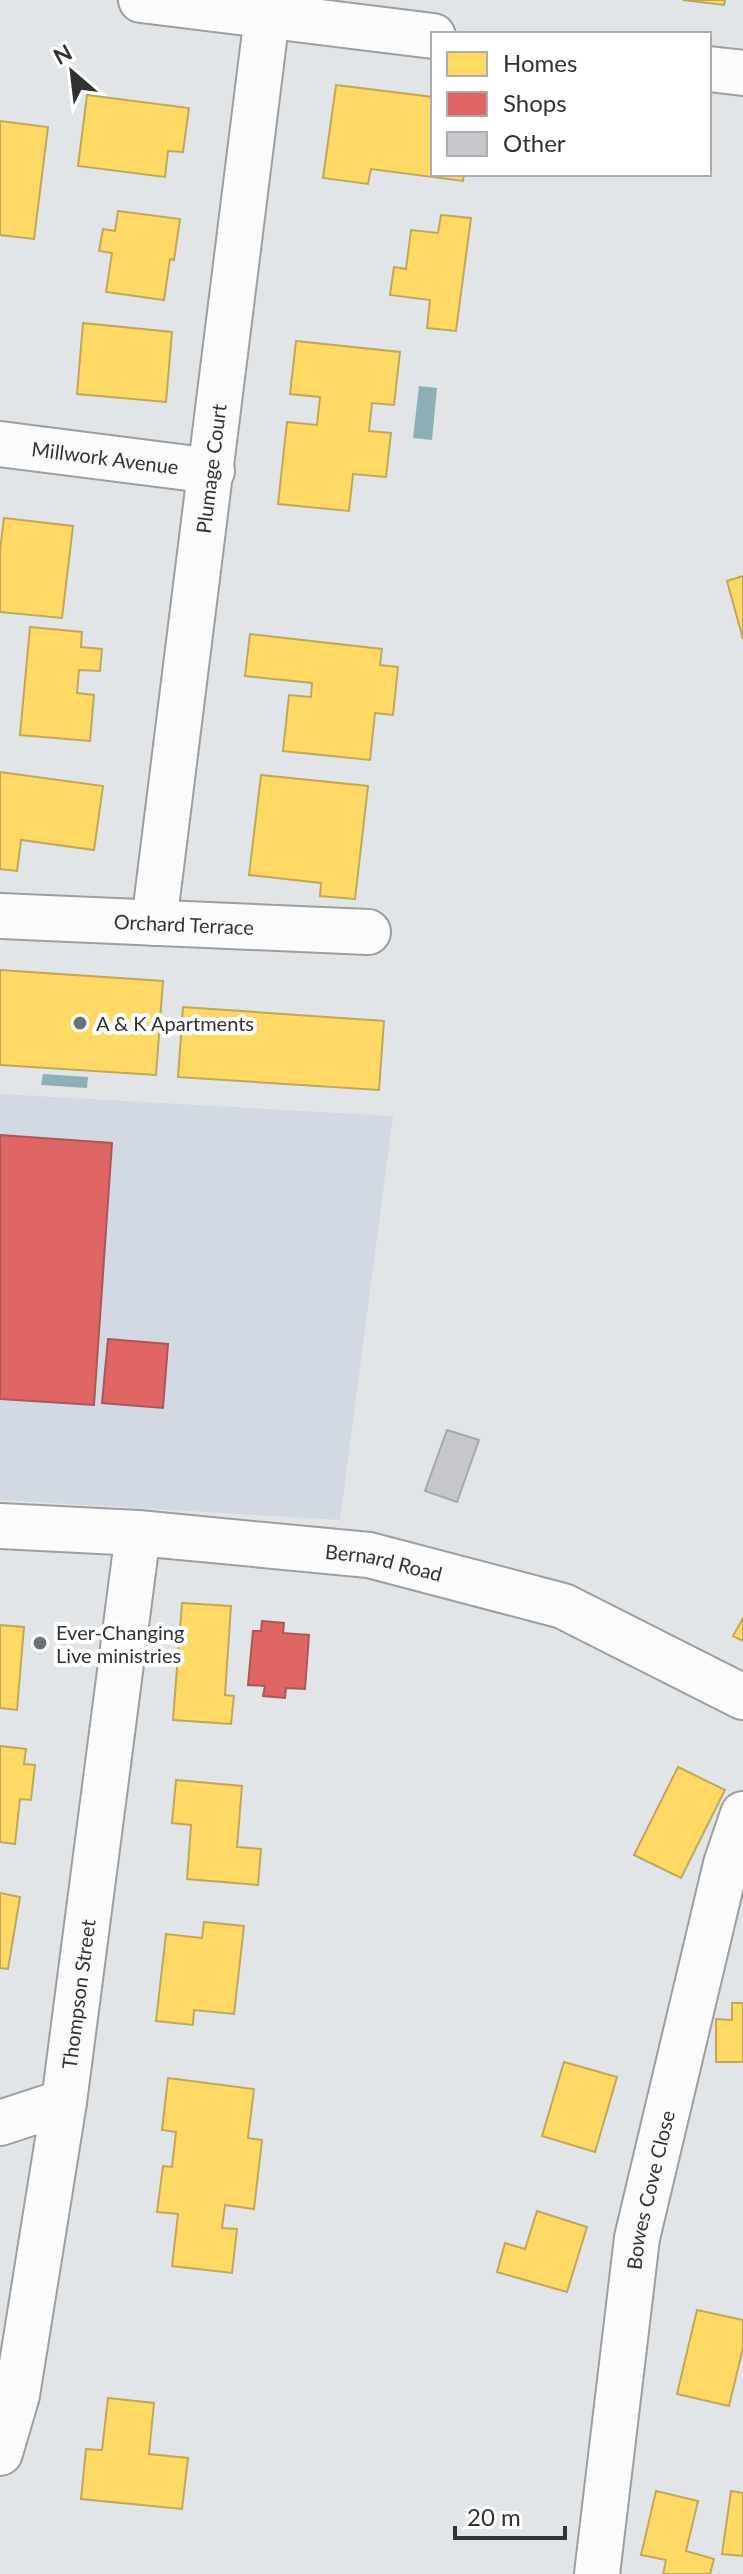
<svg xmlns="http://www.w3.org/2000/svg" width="743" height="2574" viewBox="0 0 743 2574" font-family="Lato,sans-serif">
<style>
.built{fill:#d3d9e2}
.water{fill:#8fafb6}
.homes{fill:#ffd966;stroke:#c1a757;stroke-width:2}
.shops{fill:#e06666;stroke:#ab5657;stroke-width:2}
.building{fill:#c6c7ca;stroke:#a6a7a9;stroke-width:2}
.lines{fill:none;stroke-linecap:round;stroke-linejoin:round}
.minor-casing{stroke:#9c9ea0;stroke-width:48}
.major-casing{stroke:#9c9ea0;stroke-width:48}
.minor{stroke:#fbfbfc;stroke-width:44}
.major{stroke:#fbfbfc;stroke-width:44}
.poi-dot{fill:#6e7173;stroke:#fff;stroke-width:3}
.labels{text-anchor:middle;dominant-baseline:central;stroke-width:8;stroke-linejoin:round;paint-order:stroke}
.street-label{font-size:20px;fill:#303234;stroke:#fff}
.poi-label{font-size:20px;fill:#303234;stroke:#fff;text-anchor:start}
</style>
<rect width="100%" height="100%" fill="#e2e5e8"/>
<path class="built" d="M 0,1094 L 393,1116 L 340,1520 L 0,1500 Z"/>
<path class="water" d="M 419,386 L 437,388 L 432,440 L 413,438 Z
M 43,1074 L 88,1077 L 87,1088 L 41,1085 Z"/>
<path class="homes" d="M 683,0 L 725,0 L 724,5 Z
M 336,85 L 433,97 L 433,174 L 464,174 L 463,181 L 371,169 L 368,184 L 323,178 Z
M 87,95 L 189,108 L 183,152 L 168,151 L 165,177 L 78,166 Z
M 0,121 L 48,127 L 34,239 L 0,235 Z
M 118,211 L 180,219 L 174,260 L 170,259 L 164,300 L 106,292 L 112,253 L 99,251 L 103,229 L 115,231 Z
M 441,215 L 471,218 L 456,331 L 427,328 L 430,300 L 390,295 L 394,267 L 406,269 L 411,230 L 438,233 Z
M 83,323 L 172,332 L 166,402 L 77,394 Z
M 296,341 L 400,352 L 394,405 L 372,403 L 369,431 L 391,433 L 386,477 L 353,474 L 349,511 L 278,504 L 287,422 L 317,425 L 320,397 L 290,394 Z
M 4,518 L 73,526 L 62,618 L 0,612 L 0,550 Z
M 743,576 L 743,639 L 727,581 Z
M 30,627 L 82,632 L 81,647 L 102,649 L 100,671 L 79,670 L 77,693 L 94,695 L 90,741 L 20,735 Z
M 250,634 L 382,649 L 380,665 L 398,667 L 393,715 L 375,713 L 370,760 L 283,751 L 289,695 L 311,697 L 312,683 L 245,676 Z
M 0,772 L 103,786 L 94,850 L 21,840 L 17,871 L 0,869 Z
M 261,775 L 368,786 L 355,899 L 320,896 L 321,883 L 249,875 Z
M 0,970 L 163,981 L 156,1075 L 0,1065 Z
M 183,1007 L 384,1021 L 379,1090 L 178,1077 Z
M 182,1603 L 231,1606 L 225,1695 L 234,1696 L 231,1724 L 173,1720 Z
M 743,1618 L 743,1641 L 733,1636 Z
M 0,1625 L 24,1627 L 17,1710 L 0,1708 Z
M 0,1746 L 26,1749 L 24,1764 L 35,1765 L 31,1800 L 20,1799 L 15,1844 L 0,1842 Z
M 678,1767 L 725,1790 L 681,1878 L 634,1855 Z
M 176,1780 L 242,1786 L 237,1847 L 261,1849 L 258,1885 L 187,1879 L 191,1825 L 172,1823 Z
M 0,1893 L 20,1897 L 8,1969 L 0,1968 Z
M 204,1922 L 244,1926 L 234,2014 L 194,2010 L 193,2025 L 156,2021 L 166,1934 L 202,1938 Z
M 732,2003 L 743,2003 L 743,2062 L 716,2062 L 716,2019 L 732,2020 Z
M 564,2062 L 617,2077 L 595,2152 L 542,2136 Z
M 168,2078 L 254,2089 L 248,2138 L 262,2140 L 254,2209 L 225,2205 L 222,2228 L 237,2229 L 232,2273 L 172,2266 L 178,2214 L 157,2212 L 163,2166 L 172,2167 L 176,2132 L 162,2130 Z
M 537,2211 L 587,2227 L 567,2292 L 497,2272 L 505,2243 L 525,2249 Z
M 697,2310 L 743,2320 L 743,2348 L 729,2406 L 677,2394 Z
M 108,2398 L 154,2403 L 149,2454 L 188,2458 L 182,2509 L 81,2499 L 86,2449 L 102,2450 Z
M 656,2491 L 698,2501 L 686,2551 L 714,2559 L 710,2574 L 663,2574 L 666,2560 L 641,2555 Z
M 731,2491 L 743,2493 L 743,2556 L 722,2554 Z"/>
<path class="shops" d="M 0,1135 L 112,1143 L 94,1405 L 0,1399 Z
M 108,1339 L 168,1344 L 163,1408 L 102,1403 Z
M 262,1621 L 284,1623 L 283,1633 L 309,1635 L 305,1689 L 286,1688 L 285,1698 L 263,1696 L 265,1686 L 248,1685 L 253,1631 L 261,1631 Z"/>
<path class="building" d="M 447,1430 L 479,1440 L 457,1502 L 425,1491 Z"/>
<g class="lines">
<g class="minor-casing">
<g id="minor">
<path d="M 141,0 L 433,36"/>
<path d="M 709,69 L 743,73"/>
<path id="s1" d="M 0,444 L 212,471"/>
<path id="s2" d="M 0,916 L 368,932"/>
<path id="s3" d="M 154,923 L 267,16"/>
<path d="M 0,2123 L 64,2102"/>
<path id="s4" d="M 0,2453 L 17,2395 L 64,2102 L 138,1533"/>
<path id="s5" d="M 597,2574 L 637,2238 L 726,1864 L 743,1814"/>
</g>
</g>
<g class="major-casing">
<g id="major">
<path id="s6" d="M 0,1526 L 138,1533 L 369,1555 L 563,1606 L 743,1697"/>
</g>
</g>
<use href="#minor" class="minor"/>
<use href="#major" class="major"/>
</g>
<g class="poi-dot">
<circle cx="80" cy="1023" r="8"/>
<circle cx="40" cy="1643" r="8"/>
</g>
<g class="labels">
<g class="street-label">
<text stroke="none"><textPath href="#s1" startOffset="106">Millwork Avenue</textPath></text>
<text stroke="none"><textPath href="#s3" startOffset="458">Plumage Court</textPath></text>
<text stroke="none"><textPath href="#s2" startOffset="184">Orchard Terrace</textPath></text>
<text stroke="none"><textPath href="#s6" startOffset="386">Bernard Road</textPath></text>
<text stroke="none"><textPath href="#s4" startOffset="466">Thompson Street</textPath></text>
<text stroke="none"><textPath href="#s5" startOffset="388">Bowes Cove Close</textPath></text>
</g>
<g class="poi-label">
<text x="96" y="1023">A &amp; K Apartments</text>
<text x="56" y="1632">Ever-Changing<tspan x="56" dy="23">Live ministries</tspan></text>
</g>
</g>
<rect x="431" y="32" width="280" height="144" fill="#ffffff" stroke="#acadae" stroke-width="2"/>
<rect x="447" y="52" width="40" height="24" fill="#ffd966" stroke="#acadae" stroke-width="2"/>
<text x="503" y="72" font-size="24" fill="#303234">Homes</text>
<rect x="447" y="92" width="40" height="24" fill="#e06666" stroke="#acadae" stroke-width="2"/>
<text x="503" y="112" font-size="24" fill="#303234">Shops</text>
<rect x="447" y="132" width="40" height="24" fill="#c6c7ca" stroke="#acadae" stroke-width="2"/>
<text x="503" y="152" font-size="24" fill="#303234">Other</text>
<g transform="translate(72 72) rotate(332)" stroke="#ffffff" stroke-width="6" paint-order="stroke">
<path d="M0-6L14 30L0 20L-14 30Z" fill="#303234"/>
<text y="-12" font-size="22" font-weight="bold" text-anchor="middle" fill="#303234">N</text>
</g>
<path d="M455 2526v12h110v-12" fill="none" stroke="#303234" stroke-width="4"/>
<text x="467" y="2526" font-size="24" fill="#303234" stroke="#ffffff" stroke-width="6" paint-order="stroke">20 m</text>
</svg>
